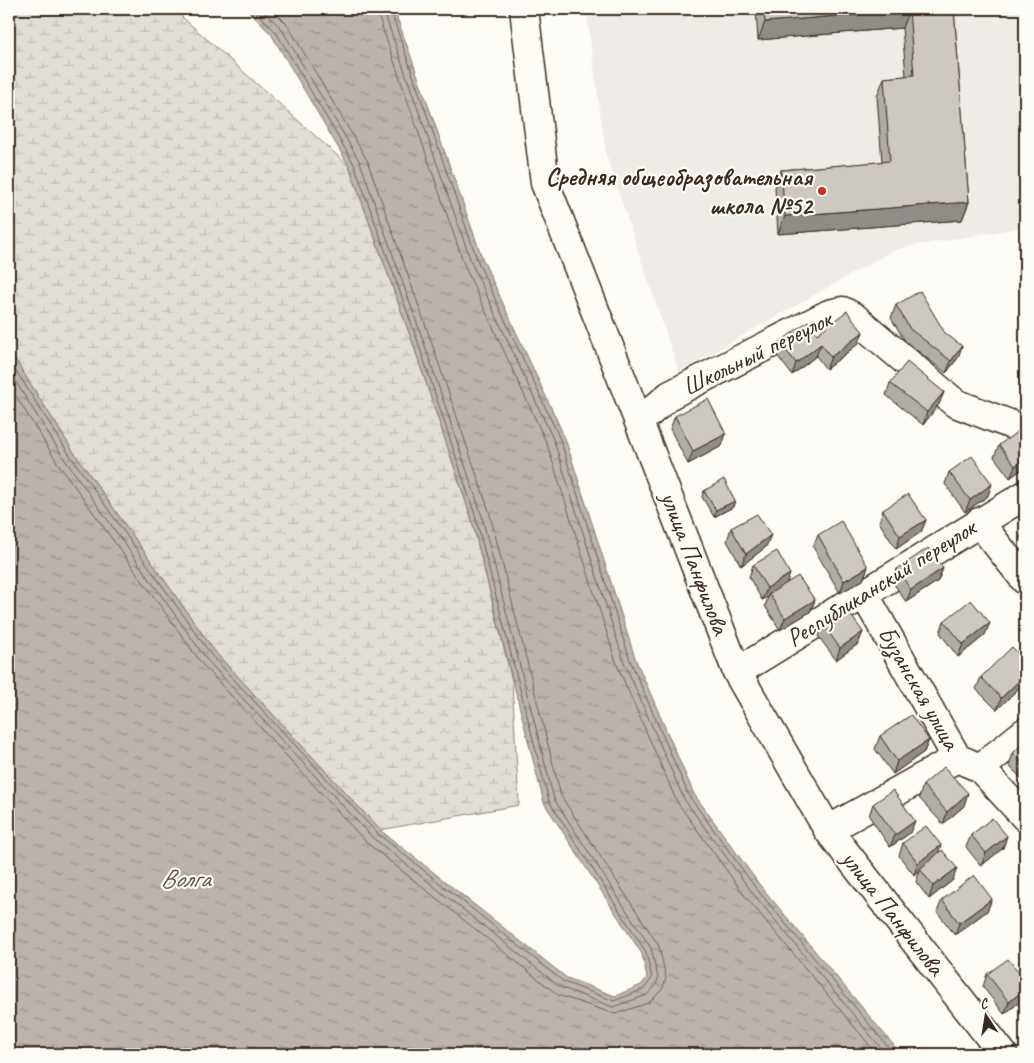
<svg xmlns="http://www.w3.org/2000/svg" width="1034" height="1063" viewBox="0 0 1034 1063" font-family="Caveat,sans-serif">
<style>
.built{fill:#efece7}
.wetland{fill:url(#wetland-marsh);stroke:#8e847a}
.water{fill:url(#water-ripples);stroke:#887d74}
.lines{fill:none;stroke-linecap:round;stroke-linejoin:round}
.shore{stroke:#6e6157;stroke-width:1}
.minor-casing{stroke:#3b2a1e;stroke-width:31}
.minor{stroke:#fdfcf7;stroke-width:28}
.wall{fill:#b0aca7;stroke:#3b2a1e}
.shaded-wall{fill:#908c88;stroke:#3b2a1e}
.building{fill:#cdc8c2;stroke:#3b2a1e}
.poi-dot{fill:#c8321e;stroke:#fdfcf7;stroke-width:2}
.labels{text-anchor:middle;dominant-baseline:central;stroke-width:4.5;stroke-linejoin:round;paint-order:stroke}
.poi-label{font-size:25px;font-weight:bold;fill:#3b2a1e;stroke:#fdfcf7;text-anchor:end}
.street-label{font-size:25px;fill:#3b2a1e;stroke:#fdfcf7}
.water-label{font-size:26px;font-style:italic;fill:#615349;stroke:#fdfcf7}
</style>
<defs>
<pattern id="wetland-marsh" width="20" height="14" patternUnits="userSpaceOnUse" patternTransform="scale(1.25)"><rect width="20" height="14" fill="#e1ded7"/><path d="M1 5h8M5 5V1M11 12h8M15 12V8" fill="none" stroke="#c2bfb8"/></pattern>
<pattern id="water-ripples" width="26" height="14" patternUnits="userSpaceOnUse" patternTransform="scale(1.25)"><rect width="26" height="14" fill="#bbb4ad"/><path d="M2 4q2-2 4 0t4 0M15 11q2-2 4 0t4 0" fill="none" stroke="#99938c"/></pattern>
</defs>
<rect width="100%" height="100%" fill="#fdfcf7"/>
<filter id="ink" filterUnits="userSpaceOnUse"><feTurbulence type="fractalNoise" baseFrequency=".02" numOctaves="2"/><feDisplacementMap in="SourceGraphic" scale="10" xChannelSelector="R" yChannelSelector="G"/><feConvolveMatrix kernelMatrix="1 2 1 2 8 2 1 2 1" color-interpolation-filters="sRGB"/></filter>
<g filter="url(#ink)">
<path class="built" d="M 586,9 L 1025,9 L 1025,227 L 905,247 L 890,252 L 679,372 L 606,155 Z"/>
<path class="wetland" d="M 9,9 L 173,9 L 349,166 L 412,341 L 471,517 L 512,681 L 519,805 L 380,830 L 216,653 L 73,451 L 9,350 Z"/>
<path class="water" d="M 246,9 L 394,9 L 483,260 L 565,438 L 635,658 L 694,794 L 759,884 L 901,1054 L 9,1054 L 9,350 L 73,451 L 216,653 L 380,830 L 567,978 L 615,996 L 641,985 L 647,978 L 642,954 L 544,803 L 471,517 L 412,341 L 349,166 L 271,34 Z"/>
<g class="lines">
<path class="shore" d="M 376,9 L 465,267 L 547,444 L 617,665 L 677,802 L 745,896 L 877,1054
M 383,9 L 472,264 L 554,441 L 624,662 L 684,799 L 751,891 L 886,1054
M 390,9 L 478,262 L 560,439 L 630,660 L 689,796 L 755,887 L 894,1054
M 9,360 L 69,454 L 212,656 L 377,833 L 564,982 L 614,1001 L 644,989 L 652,978 L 646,952 L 549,801 L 475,515 L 417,339 L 354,164 L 276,32 L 253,9
M 9,371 L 63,457 L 207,660 L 372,837 L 560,987 L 613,1007 L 647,995 L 656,985 L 658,978 L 651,948 L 554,799 L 481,513 L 422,337 L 360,162 L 281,28 L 261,9
M 9,385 L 57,462 L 202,664 L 367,843 L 558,995 L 615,1014 L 648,1003 L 655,997 L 663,988 L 666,978 L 659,946 L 561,796 L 489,511 L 429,335 L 367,160 L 287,24 L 272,9"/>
<g class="minor-casing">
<path id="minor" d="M 524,9 L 545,183 L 737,672 L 828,830 L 1003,1054
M 640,421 L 670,395 L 829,314 L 843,311 L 854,317 L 955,403 L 1025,430
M 979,522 L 1025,580
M 863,592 L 957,758 L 980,768 L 1025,817
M 737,672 L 1025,495
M 980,768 L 1025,732
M 828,830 L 957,758"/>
</g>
<use href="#minor" class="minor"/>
</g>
<path class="wall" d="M 756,9 L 954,9 L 969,202 L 962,220 L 778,234 L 775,188 L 781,170 L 882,162 L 877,96 L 884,78 L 906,76 L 902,28 L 758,40 Z
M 896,305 L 958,358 L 946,373 L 905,341 L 891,318 Z
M 863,332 L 858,344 L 826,369 L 816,356 L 792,375 L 776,354 L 780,342 L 817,334 Z
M 890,383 L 944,392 L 939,404 L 923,425 L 886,395 Z
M 675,416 L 722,446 L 688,464 L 670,429 Z
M 999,445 L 1025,467 L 1010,478 L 994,457 Z
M 949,472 L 988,496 L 965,512 L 945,484 Z
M 704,491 L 733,507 L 714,517 L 702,497 Z
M 883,510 L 926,520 L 921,532 L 896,549 L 879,522 Z
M 1025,525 L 1025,545 L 1020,538 Z
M 731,528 L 766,547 L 741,566 L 727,541 Z
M 818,535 L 868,567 L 863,580 L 840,593 L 813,547 Z
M 753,565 L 787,583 L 815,600 L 810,612 L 780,630 L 765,606 L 768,597 L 762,600 L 749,577 Z
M 943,568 L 938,581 L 906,602 L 892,581 L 897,569 Z
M 944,621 L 985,635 L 958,657 L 940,633 Z
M 822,623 L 863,632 L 858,644 L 836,660 L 818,636 Z
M 1025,660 L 997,710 L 976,689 L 981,677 Z
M 880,736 L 929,740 L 924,752 L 893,774 L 875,749 Z
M 1025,741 L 1025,777 L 1023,780 L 1009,766 L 1013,753 Z
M 923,785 L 964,806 L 943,824 L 919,798 Z
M 873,804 L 910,833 L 890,847 L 869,816 Z
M 971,835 L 1007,836 L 1003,848 L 981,866 L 966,847 Z
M 903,843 L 938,853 L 953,880 L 929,899 L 916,882 L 920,870 L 914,875 L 899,856 Z
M 992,899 L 987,911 L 955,935 L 937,912 L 942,900 Z
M 987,974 L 1025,979 L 1025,998 L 1004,1014 L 983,987 Z"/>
<path class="shaded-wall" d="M 909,10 L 902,28 L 758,40 L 765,22 Z
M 969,202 L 962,220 L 778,234 L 785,216 Z
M 863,332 L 858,344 L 826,369 L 831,357 Z
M 821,344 L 816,356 L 792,375 L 796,363 Z
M 962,346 L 958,358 L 946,373 L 951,361 Z
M 944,392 L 939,404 L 923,425 L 927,412 Z
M 726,434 L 722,446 L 688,464 L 693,451 Z
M 1025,458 L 1025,467 L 1010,478 L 1015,466 Z
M 992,484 L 988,496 L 965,512 L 970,500 Z
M 735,501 L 733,507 L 714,517 L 716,510 Z
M 926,520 L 921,532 L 896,549 L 900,536 Z
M 771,535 L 766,547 L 741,566 L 746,554 Z
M 868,567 L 863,580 L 840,593 L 844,581 Z
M 943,568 L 938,581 L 906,602 L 911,590 Z
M 790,574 L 786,586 L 769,594 L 768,597 L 762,600 L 767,588 Z
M 815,600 L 810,612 L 780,630 L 785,618 Z
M 990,623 L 985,635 L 958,657 L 963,644 Z
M 863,632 L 858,644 L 836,660 L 840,648 Z
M 1025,675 L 1025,682 L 997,710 L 1001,698 Z
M 929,740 L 924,752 L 893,774 L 897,761 Z
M 968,793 L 964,806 L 943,824 L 947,812 Z
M 915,821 L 910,833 L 890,847 L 895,835 Z
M 1007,836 L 1003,848 L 981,866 L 986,853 Z
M 941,845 L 937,857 L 914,875 L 918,863 Z
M 957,868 L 953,880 L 929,899 L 933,886 Z
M 992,899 L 987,911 L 955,935 L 959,923 Z
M 1025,989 L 1025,998 L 1004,1014 L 1009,1002 Z"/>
<path class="building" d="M 764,9 L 954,9 L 969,202 L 785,216 L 781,170 L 890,161 L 884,78 L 914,75 L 909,10 L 765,22 Z
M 920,291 L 945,333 L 962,346 L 951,361 L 910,329 L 896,305 Z
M 847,311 L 863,332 L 831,357 L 821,344 L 796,363 L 780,342 L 808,321 L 817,334 Z
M 907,362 L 944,392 L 927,412 L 890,383 Z
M 708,399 L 726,434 L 693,451 L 675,416 Z
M 1025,426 L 1025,458 L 1015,466 L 999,445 Z
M 972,456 L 992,484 L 970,500 L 949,472 Z
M 724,479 L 735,501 L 716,510 L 704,491 Z
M 908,494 L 926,520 L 900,536 L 883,510 Z
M 757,514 L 771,535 L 746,554 L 731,528 Z
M 841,521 L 868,567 L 844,581 L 818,535 Z
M 928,548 L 943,568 L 911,590 L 897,569 Z
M 777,551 L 790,574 L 767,588 L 753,565 Z
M 798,576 L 815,600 L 785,618 L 769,594 Z
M 971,600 L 990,623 L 963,644 L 944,621 Z
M 845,607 L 863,632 L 840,648 L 822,623 Z
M 1012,647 L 1025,660 L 1025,675 L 1001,698 L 981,677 Z
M 911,715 L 929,740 L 897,761 L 880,736 Z
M 1025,741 L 1025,765 L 1013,753 Z
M 944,767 L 968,793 L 947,812 L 923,785 Z
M 893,790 L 915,821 L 895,835 L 873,804 Z
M 992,818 L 1007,836 L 986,853 L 971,835 Z
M 926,826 L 941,845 L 918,863 L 903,843 Z
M 942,850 L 957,868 L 933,886 L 920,869 Z
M 974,875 L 992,899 L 959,923 L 942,900 Z
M 1008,959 L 1025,979 L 1025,989 L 1009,1002 L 987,974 Z"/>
</g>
<circle class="poi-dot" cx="822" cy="191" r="5"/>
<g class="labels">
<g class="poi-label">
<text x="812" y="177">Средняя общеобразовательная<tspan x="812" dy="29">школа №52</tspan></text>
</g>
<g class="street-label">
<text transform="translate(757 353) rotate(-26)">Школьный переулок</text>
<text transform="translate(695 563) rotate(69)">улица Панфилова</text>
<text transform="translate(881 583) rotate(-32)">Республиканский переулок</text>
<text transform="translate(919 688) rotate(60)">Бузанская улица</text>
<text transform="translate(893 913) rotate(52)">улица Панфилова</text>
</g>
<g class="water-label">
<text x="185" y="878">Волга</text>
</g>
</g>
<rect width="1034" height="1063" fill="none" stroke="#fdfcf7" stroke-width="30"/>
<rect x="15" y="15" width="1004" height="1033" fill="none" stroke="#3b2a1e" stroke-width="2" filter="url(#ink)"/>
<g transform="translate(986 1016) rotate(348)" stroke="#fdfcf7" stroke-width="4" paint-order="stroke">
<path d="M0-4L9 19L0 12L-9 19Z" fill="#3b2a1e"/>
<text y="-8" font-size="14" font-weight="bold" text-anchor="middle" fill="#3b2a1e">С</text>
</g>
</svg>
